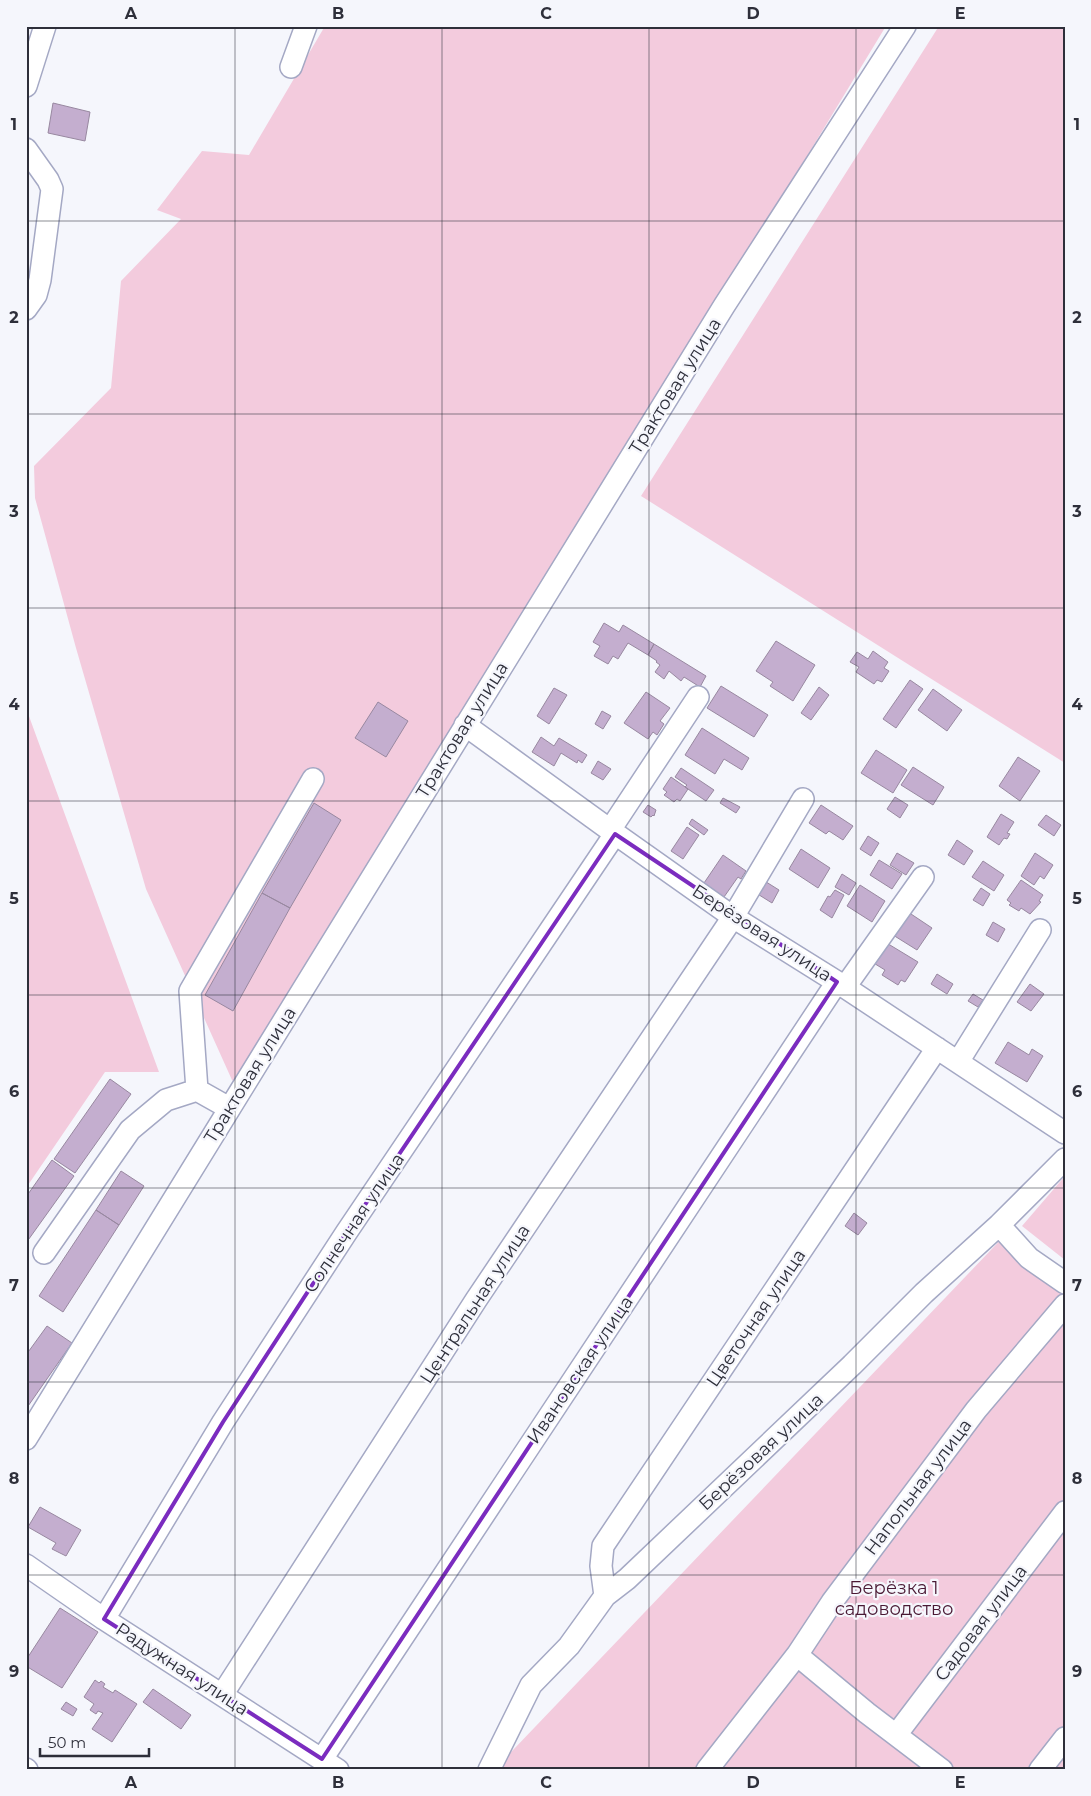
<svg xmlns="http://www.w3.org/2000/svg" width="1091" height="1796" viewBox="0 0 1091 1796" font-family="Montserrat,sans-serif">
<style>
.green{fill:#f3cbdd}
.building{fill:#c4aecf;stroke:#9888a0}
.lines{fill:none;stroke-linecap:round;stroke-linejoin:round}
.minor-casing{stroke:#a4a8c4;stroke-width:24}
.minor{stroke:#fff;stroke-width:21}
.marked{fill:none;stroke:#7b2cbf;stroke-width:4;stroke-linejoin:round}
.grid{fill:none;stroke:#2e2f3a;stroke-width:1;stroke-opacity:0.55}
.labels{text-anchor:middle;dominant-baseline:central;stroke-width:4.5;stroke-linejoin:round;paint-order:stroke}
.street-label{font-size:18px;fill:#2e2f3a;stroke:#f5f6fc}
.park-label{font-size:18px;fill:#4a1934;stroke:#f5f6fc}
.neatline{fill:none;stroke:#2e2f3a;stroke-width:2}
.grid-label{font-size:16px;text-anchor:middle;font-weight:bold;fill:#2e2f3a}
</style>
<rect width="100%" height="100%" fill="#f5f6fc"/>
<path class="green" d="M 325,26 L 886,26 L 241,1089 L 232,1080 L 146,889 L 76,648 L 35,498 L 34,466 L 111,388 L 121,281 L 181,219 L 157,210 L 202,151 L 249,155 Z
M 939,26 L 1065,26 L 1065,763 L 641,496 Z
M 26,708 L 159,1072 L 105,1072 L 26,1188 Z
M 1065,1176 L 1065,1260 L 1022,1226 Z
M 1010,1230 L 1065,1272 L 1065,1770 L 494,1770 Z"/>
<path class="building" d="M 53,103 L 90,112 L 85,141 L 48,133 Z
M 604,623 L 619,632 L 623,625 L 654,644 L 648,655 L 628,643 L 618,659 L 613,656 L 608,664 L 594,656 L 600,646 L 593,642 Z
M 776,641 L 815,665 L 793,701 L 770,686 L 773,682 L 756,671 Z
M 654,644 L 706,676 L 700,687 L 684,677 L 681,681 L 669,671 L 664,679 L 655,672 L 660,665 L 656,662 L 657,661 L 648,655 Z
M 873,651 L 888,662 L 884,668 L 889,671 L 882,682 L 877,680 L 874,684 L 856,672 L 859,667 L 850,662 L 857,652 L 868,659 Z
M 910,680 L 923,689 L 896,728 L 883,719 Z
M 721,686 L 768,715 L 754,737 L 707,708 Z
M 819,687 L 829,695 L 811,720 L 801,713 Z
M 554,688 L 567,695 L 549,724 L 537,716 Z
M 933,689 L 962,710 L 947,731 L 918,710 Z
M 646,692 L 670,708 L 660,721 L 664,724 L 657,735 L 653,732 L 648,739 L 624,723 Z
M 378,702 L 408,721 L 386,757 L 355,738 Z
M 602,711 L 611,716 L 603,729 L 595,724 Z
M 702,728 L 749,758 L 742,770 L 724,759 L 715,774 L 685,755 Z
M 541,737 L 554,746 L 559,738 L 587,755 L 582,763 L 578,760 L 577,763 L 561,753 L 554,766 L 532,752 Z
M 876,750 L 907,770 L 893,793 L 861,773 Z
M 1018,757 L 1040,771 L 1020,801 L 999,786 Z
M 598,761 L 611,769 L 603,780 L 591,773 Z
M 913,767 L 944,787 L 933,805 L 901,785 Z
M 681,768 L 714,790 L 706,801 L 685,787 L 687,785 L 675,777 Z
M 671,777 L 688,789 L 680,801 L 677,799 L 674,802 L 664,795 L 667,792 L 663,789 Z
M 895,797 L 908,805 L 900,818 L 887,809 Z
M 723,798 L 740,807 L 736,813 L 720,803 Z
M 314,803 L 341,820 L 290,908 L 262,893 Z
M 648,805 L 656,810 L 654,816 L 653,815 L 651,817 L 643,812 Z
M 821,805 L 853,826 L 843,840 L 829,831 L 826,834 L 809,823 Z
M 1001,814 L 1014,822 L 1007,833 L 1010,834 L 1007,839 L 1004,838 L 999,845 L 987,837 Z
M 1046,815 L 1061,825 L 1054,836 L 1038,825 Z
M 692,819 L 708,830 L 704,835 L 689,824 Z
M 687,827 L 699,835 L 683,859 L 671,851 Z
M 868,836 L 879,843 L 871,856 L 860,849 Z
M 957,840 L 973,851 L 964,865 L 948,855 Z
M 801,849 L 830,868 L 818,888 L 789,869 Z
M 897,853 L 914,863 L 906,875 L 890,865 Z
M 1035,853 L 1053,865 L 1044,879 L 1040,876 L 1034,885 L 1021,876 Z
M 723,855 L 746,871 L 741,879 L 738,877 L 724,897 L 704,883 Z
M 879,860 L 902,874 L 892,889 L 870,875 Z
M 983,861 L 1004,875 L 994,891 L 972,877 Z
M 842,874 L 856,883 L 849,895 L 835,887 Z
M 763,880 L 779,890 L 772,903 L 756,893 Z
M 1021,880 L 1043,895 L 1039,901 L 1041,902 L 1030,914 L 1021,908 L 1019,911 L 1009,905 L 1011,903 L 1007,900 Z
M 860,885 L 885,901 L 872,922 L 847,906 Z
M 981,888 L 990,894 L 983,906 L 973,900 Z
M 835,890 L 844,895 L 832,918 L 820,910 L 828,896 L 830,897 Z
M 262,893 L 290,908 L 233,1011 L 205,995 Z
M 908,912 L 932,928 L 917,950 L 893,935 Z
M 993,922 L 1005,929 L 998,942 L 986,935 Z
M 885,942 L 918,962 L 905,982 L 901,980 L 898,985 L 882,975 L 885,970 L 872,962 Z
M 937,974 L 953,984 L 947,994 L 931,984 Z
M 1030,984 L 1044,994 L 1031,1011 L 1017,1002 Z
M 973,994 L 983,1000 L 978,1007 L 968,1001 Z
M 1008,1042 L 1029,1055 L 1032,1049 L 1043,1056 L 1027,1082 L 995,1063 Z
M 110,1079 L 131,1094 L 75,1173 L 54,1159 Z
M 52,1160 L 74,1176 L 26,1243 L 26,1197 Z
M 121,1171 L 144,1186 L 119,1225 L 96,1210 Z
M 96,1210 L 119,1225 L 63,1312 L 39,1296 Z
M 854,1213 L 867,1223 L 858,1235 L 845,1226 Z
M 47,1326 L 72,1343 L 26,1409 L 26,1355 Z
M 40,1507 L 81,1530 L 66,1556 L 52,1549 L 56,1543 L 28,1527 Z
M 60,1608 L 98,1632 L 62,1688 L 26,1666 L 26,1660 Z
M 95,1680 L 99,1683 L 101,1681 L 105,1684 L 103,1687 L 113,1693 L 115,1690 L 137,1704 L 112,1742 L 92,1729 L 103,1713 L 98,1711 L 96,1714 L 90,1710 L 94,1704 L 84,1697 Z
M 153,1689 L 191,1715 L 181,1729 L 143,1702 Z
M 66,1702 L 77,1709 L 73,1716 L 61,1709 Z"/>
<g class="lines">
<g class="minor-casing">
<path id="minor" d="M 291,67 L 306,26
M 26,86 L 45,26
M 26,149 L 48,180 L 52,189 L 40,280 L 36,295 L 26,309
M 465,725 L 610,830 L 733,917 L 837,982 L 1065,1133
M 610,830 L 698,697
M 845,987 L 923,877
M 958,1062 L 1040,930
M 197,1090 L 190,991 L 313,779
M 999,1225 L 1029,1258 L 1065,1283
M 44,1253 L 130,1130 L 166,1100 L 197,1090 L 229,1108
M 26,1439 L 724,306 L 905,26
M 26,1565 L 104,1619 L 338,1770
M 605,1596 L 601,1566 L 603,1546 L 937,1048
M 104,1619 L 223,1422 L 346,1233 L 615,834
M 797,1655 L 867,1713 L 942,1770
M 222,1695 L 476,1300 L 733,917 L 803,799
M 896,1735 L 1065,1512
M 322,1759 L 837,982
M 26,1769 L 27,1770
M 489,1770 L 531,1685 L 569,1646 L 605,1596 L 627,1579 L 852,1365 L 924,1293 L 999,1225 L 1065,1159
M 707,1770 L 797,1655 L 832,1602 L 976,1410 L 1065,1305
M 1040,1770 L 1065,1738"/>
</g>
<use href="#minor" class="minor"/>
</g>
<path class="marked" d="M 615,834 L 837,982 L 322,1759 L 104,1619 L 223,1422 L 346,1233 Z"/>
<path class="grid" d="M 235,26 L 235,1770M 442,26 L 442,1770M 649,26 L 649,1770M 856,26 L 856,1770M 26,221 L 1065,221M 26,414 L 1065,414M 26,608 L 1065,608M 26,801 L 1065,801M 26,995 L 1065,995M 26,1188 L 1065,1188M 26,1382 L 1065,1382M 26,1575 L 1065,1575"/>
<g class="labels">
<g class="street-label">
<text transform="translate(675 386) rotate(-58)">Трактовая улица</text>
<text transform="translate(462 730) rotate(-58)">Трактовая улица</text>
<text transform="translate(762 933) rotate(33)">Берёзовая улица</text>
<text transform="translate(250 1075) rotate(-58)">Трактовая улица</text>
<text transform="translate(354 1223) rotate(-56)">Солнечная улица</text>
<text transform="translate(475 1304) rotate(-57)">Центральная улица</text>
<text transform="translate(756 1318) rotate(-56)">Цветочная улица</text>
<text transform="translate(580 1370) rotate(-56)">Ивановская улица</text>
<text transform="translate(761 1452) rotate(-43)">Берёзовая улица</text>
<text transform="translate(918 1487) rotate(-53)">Напольная улица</text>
<text transform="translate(981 1623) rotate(-53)">Садовая улица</text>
<text transform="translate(182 1669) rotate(33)">Радужная улица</text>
</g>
<g class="park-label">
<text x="894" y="1588">Берёзка 1<tspan x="894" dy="21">садоводство</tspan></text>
</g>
</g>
<rect width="1091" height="1796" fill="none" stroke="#f5f6fc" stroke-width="55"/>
<path d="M40 1748v8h109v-8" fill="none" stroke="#2e2f3a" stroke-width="2.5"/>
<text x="48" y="1748" font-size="15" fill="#2e2f3a" stroke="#f5f6fc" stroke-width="4" paint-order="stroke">50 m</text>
<rect x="28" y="28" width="1036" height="1740" class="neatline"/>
<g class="grid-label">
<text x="131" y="19">A</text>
<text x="338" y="19">B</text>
<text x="546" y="19">C</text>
<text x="753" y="19">D</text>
<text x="960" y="19">E</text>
<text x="14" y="130">1</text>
<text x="1077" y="130">1</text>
<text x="14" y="323">2</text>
<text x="1077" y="323">2</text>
<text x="14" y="517">3</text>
<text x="1077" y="517">3</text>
<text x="14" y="710">4</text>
<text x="1077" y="710">4</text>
<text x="14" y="904">5</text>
<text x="1077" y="904">5</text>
<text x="14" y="1097">6</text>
<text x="1077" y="1097">6</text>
<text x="14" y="1291">7</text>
<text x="1077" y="1291">7</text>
<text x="14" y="1484">8</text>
<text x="1077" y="1484">8</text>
<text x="14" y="1677">9</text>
<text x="1077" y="1677">9</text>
<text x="131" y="1788">A</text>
<text x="338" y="1788">B</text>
<text x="546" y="1788">C</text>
<text x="753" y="1788">D</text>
<text x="960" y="1788">E</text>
</g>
</svg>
